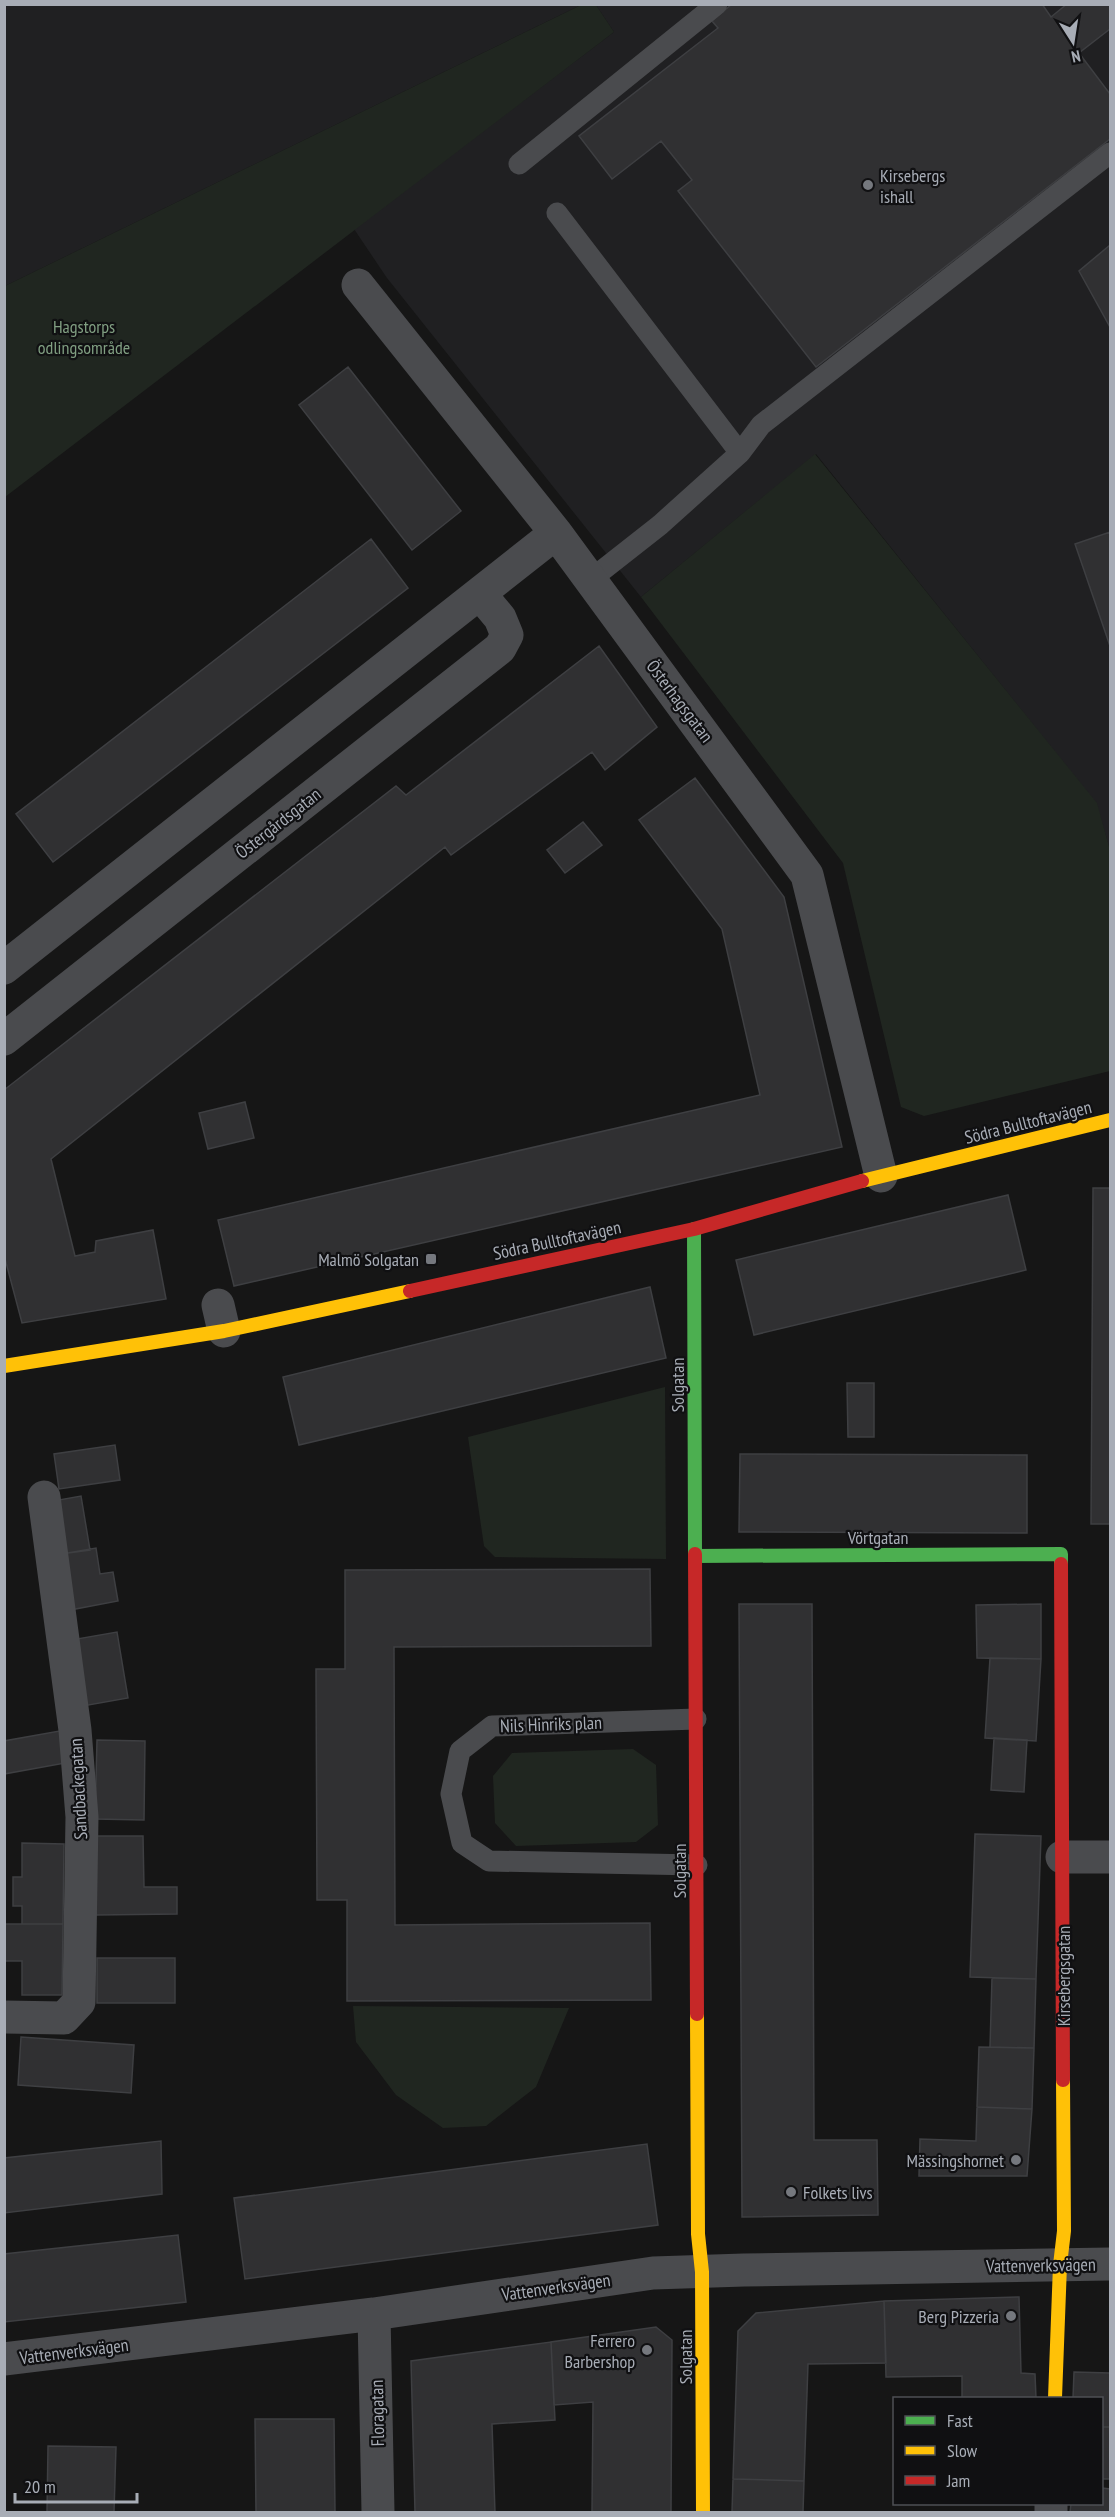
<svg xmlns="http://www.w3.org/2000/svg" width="1115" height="2517" viewBox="0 0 1115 2517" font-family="'PT Sans Narrow',sans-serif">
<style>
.built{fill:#202022}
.green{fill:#202620}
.building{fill:#303032;stroke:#3e3f42;stroke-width:1.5}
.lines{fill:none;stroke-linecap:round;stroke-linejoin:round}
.lane{stroke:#4a4b4e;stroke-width:21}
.street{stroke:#4a4b4e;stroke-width:33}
.fast{stroke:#4caf50;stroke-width:14}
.slow{stroke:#ffc107;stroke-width:14}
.jam{stroke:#c62828;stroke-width:14}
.poi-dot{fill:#75787e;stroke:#101012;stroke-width:2}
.labels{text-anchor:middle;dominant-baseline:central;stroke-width:4.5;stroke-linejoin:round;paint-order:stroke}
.poi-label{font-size:18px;fill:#a8adb6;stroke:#101012;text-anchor:end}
.park-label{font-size:18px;fill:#819f82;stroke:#101012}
.street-label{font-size:18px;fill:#a8adb6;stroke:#101012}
</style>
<rect width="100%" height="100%" fill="#161616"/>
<path class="built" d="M 5,4 L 581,4 L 581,5 L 5,286 Z
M 596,5 L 1110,5 L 1110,850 L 1096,803 L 816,454 L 641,597 L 387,278 L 354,229 L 614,32 Z"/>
<path class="green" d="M 581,5 L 596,5 L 614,32 L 5,497 L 5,286 Z
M 815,454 L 1097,803 L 1110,850 L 1110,1071 L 924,1116 L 901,1107 L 843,863 L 641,597 Z
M 665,1387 L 666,1559 L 495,1557 L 484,1546 L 468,1437 Z
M 633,1749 L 656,1765 L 658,1825 L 636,1842 L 516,1846 L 495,1823 L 493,1776 L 512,1753 Z
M 353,2006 L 569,2008 L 536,2087 L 486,2126 L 443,2128 L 396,2095 L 356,2042 Z"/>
<path class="building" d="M 732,4 L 1042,4 L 1051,17 L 1067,4 L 1110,4 L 1110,29 L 1079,53 L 1110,94 L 1110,139 L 816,367 L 678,191 L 692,180 L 661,141 L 612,179 L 579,136 L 718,28 L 712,21 Z
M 1110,245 L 1110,327 L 1079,271 Z
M 348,367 L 461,511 L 412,550 L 299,405 Z
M 1110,532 L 1110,646 L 1075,544 Z
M 371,539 L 408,588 L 53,862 L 16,814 Z
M 599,646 L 657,727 L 605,770 L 592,752 L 451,855 L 445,847 L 51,1159 L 75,1256 L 95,1252 L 96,1241 L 153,1230 L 166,1299 L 22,1323 L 4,1255 L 4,1090 L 396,786 L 406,795 Z
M 695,778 L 784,897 L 842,1147 L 234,1286 L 218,1220 L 760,1095 L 722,929 L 639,820 Z
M 583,822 L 602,845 L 565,873 L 547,850 Z
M 245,1102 L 254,1138 L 208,1149 L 199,1113 Z
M 1093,1188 L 1110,1188 L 1110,1524 L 1091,1524 Z
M 1008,1195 L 1026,1270 L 754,1335 L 736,1260 Z
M 650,1287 L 666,1358 L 299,1445 L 283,1377 Z
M 847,1383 L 874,1383 L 874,1437 L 848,1437 Z
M 115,1445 L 120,1480 L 59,1489 L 54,1454 Z
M 740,1454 L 1027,1455 L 1027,1533 L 739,1532 Z
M 81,1496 L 90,1550 L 61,1554 L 53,1501 Z
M 96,1548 L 100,1574 L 113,1572 L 118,1601 L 70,1610 L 61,1554 Z
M 650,1569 L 651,1646 L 394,1647 L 395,1925 L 650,1923 L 651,2000 L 347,2001 L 347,1900 L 317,1900 L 316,1669 L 345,1669 L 345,1570 Z
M 739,1604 L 812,1604 L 814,2140 L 877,2140 L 878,2215 L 742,2217 Z
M 1041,1604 L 1041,1659 L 977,1658 L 976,1605 Z
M 117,1632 L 128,1698 L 83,1706 L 71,1640 Z
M 990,1658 L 1041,1659 L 1036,1741 L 985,1738 Z
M 65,1730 L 71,1762 L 4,1774 L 4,1741 Z
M 994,1738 L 1027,1740 L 1024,1792 L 991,1790 Z
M 97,1740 L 145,1741 L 144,1820 L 95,1819 Z
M 975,1834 L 1041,1836 L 1036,1979 L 970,1977 Z
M 95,1836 L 143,1836 L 144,1887 L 177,1887 L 177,1914 L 96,1915 Z
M 22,1843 L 64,1844 L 63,1924 L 22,1924 L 22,1906 L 13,1906 L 13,1877 L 22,1877 Z
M 4,1924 L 63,1924 L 62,1995 L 22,1995 L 22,1961 L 4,1961 Z
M 97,1958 L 175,1958 L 175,2003 L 97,2003 Z
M 992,1978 L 1036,1979 L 1034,2048 L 990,2047 Z
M 21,2037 L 134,2045 L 131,2093 L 18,2085 Z
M 979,2047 L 1034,2048 L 1032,2109 L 977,2107 Z
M 977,2107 L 1032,2109 L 1027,2176 L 919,2176 L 920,2139 L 976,2141 Z
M 161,2141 L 162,2194 L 4,2213 L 4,2158 Z
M 647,2144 L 658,2225 L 245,2279 L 234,2198 Z
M 178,2235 L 186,2302 L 4,2322 L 4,2254 Z
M 1019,2297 L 1021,2373 L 1035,2374 L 1036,2398 L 962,2398 L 962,2376 L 886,2377 L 884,2301 Z
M 884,2301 L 886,2363 L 808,2364 L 804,2481 L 733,2479 L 738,2331 L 756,2313 Z
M 656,2327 L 672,2340 L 671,2512 L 592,2512 L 593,2402 L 554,2405 L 551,2342 Z
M 551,2342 L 555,2420 L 492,2424 L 495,2512 L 415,2512 L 411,2361 Z
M 1074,2372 L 1110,2373 L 1110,2427 L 1102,2427 L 1102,2398 L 1073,2398 Z
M 255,2419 L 334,2419 L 335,2512 L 256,2512 Z
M 1102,2427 L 1110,2427 L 1110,2479 L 1102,2479 Z
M 48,2446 L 116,2447 L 114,2512 L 47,2512 Z
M 733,2479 L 804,2481 L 803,2512 L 732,2512 Z
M 1102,2488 L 1110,2489 L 1110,2512 L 1070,2512 L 1071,2504 L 1102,2504 Z"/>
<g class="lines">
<path class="lane" d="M 519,164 L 717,4
M 557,213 L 740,453 L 660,525 L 590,580
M 740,453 L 761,425 L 1110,153
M 696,1719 L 492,1726 L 460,1751 L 451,1794 L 462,1843 L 489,1861 L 697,1865"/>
<path class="street" d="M 358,285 L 556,533 L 807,875 L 881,1176
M 4,968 L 556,533
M 4,1039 L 500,648 L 507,635 L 500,618 L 480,594
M 218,1305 L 224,1331
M 1062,1857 L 1110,1857
M 4,2017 L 64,2018 L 79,2002 L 82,1817 L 75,1730 L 44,1497
M 374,2314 L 378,2512
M 4,2359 L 374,2314 L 653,2273 L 744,2270 L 1110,2264
M 1051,2512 L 1051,2504"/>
<path class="fast" d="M 694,1229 L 695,1554
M 695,1556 L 1061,1554 L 1061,1564"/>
<path class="slow" d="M 862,1181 L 1110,1120
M 4,1366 L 224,1331 L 410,1291
M 697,2014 L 698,2234 L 702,2272 L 703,2512
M 1055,2398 L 1060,2265 L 1064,2231 L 1063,2080"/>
<path class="jam" d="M 410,1291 L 694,1229 L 862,1181
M 695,1554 L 697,2014
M 1061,1564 L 1063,2080"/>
</g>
<g class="poi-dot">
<circle cx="868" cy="185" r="6"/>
<rect x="425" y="1253" width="12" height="12" rx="3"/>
<circle cx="1016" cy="2160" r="6"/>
<circle cx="791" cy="2192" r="6"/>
<circle cx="1011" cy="2316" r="6"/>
<circle cx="647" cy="2350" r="6"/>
</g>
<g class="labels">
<g class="poi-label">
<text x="880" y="175" text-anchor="start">Kirsebergs<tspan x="880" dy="21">ishall</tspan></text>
<text x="419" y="1259">Malmö Solgatan</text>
<text x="1004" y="2160">Mässingshornet</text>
<text x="803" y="2192" text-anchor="start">Folkets livs</text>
<text x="999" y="2316">Berg Pizzeria</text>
<text x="635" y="2340">Ferrero<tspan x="635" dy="21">Barbershop</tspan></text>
</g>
<g class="park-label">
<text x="84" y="326">Hagstorps<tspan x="84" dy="21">odlingsområde</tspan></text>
</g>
<g class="street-label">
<text transform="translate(680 701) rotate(53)">Österhagsgatan</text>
<text transform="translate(278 823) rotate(-38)">Östergårdsgatan</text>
<text transform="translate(1028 1122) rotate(-14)">Södra Bulltoftavägen</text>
<text transform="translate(557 1240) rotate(-12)">Södra Bulltoftavägen</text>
<text transform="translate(677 1385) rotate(-90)">Solgatan</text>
<text x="878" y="1537">Vörtgatan</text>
<text transform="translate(551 1724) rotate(-2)">Nils Hinriks plan</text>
<text transform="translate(78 1789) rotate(-93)">Sandbackegatan</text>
<text transform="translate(679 1871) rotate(-90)">Solgatan</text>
<text transform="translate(1063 1976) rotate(-90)">Kirsebergsgatan</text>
<text transform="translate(1041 2265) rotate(-1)">Vattenverksvägen</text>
<text transform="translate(556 2287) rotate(-8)">Vattenverksvägen</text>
<text transform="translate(74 2351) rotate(-7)">Vattenverksvägen</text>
<text transform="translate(685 2357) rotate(-90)">Solgatan</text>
<text transform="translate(377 2413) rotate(-91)">Floragatan</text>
</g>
</g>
<rect width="1115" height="2517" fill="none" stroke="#a8adb6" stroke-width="12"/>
<rect x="893" y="2397" width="210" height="108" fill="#101012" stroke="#4d4f54" stroke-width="1.5"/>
<rect x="905" y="2416" width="30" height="9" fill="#4caf50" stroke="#4d4f54" stroke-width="1.5"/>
<text x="947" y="2427" font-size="18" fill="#a8adb6">Fast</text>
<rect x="905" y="2446" width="30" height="9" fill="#ffc107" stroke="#4d4f54" stroke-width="1.5"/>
<text x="947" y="2457" font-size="18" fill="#a8adb6">Slow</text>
<rect x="905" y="2476" width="30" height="9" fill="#c62828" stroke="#4d4f54" stroke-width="1.5"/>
<text x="947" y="2487" font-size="18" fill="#a8adb6">Jam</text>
<g transform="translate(1073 42) rotate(168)" stroke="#101012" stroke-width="4.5" paint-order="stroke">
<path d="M0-4.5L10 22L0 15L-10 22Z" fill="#a8adb6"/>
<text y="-9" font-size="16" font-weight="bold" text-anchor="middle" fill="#a8adb6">N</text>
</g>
<path d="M15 2493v9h122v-9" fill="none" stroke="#a8adb6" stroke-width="3"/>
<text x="24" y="2493" font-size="18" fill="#a8adb6" stroke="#101012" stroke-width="4.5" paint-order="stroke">20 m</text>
</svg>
